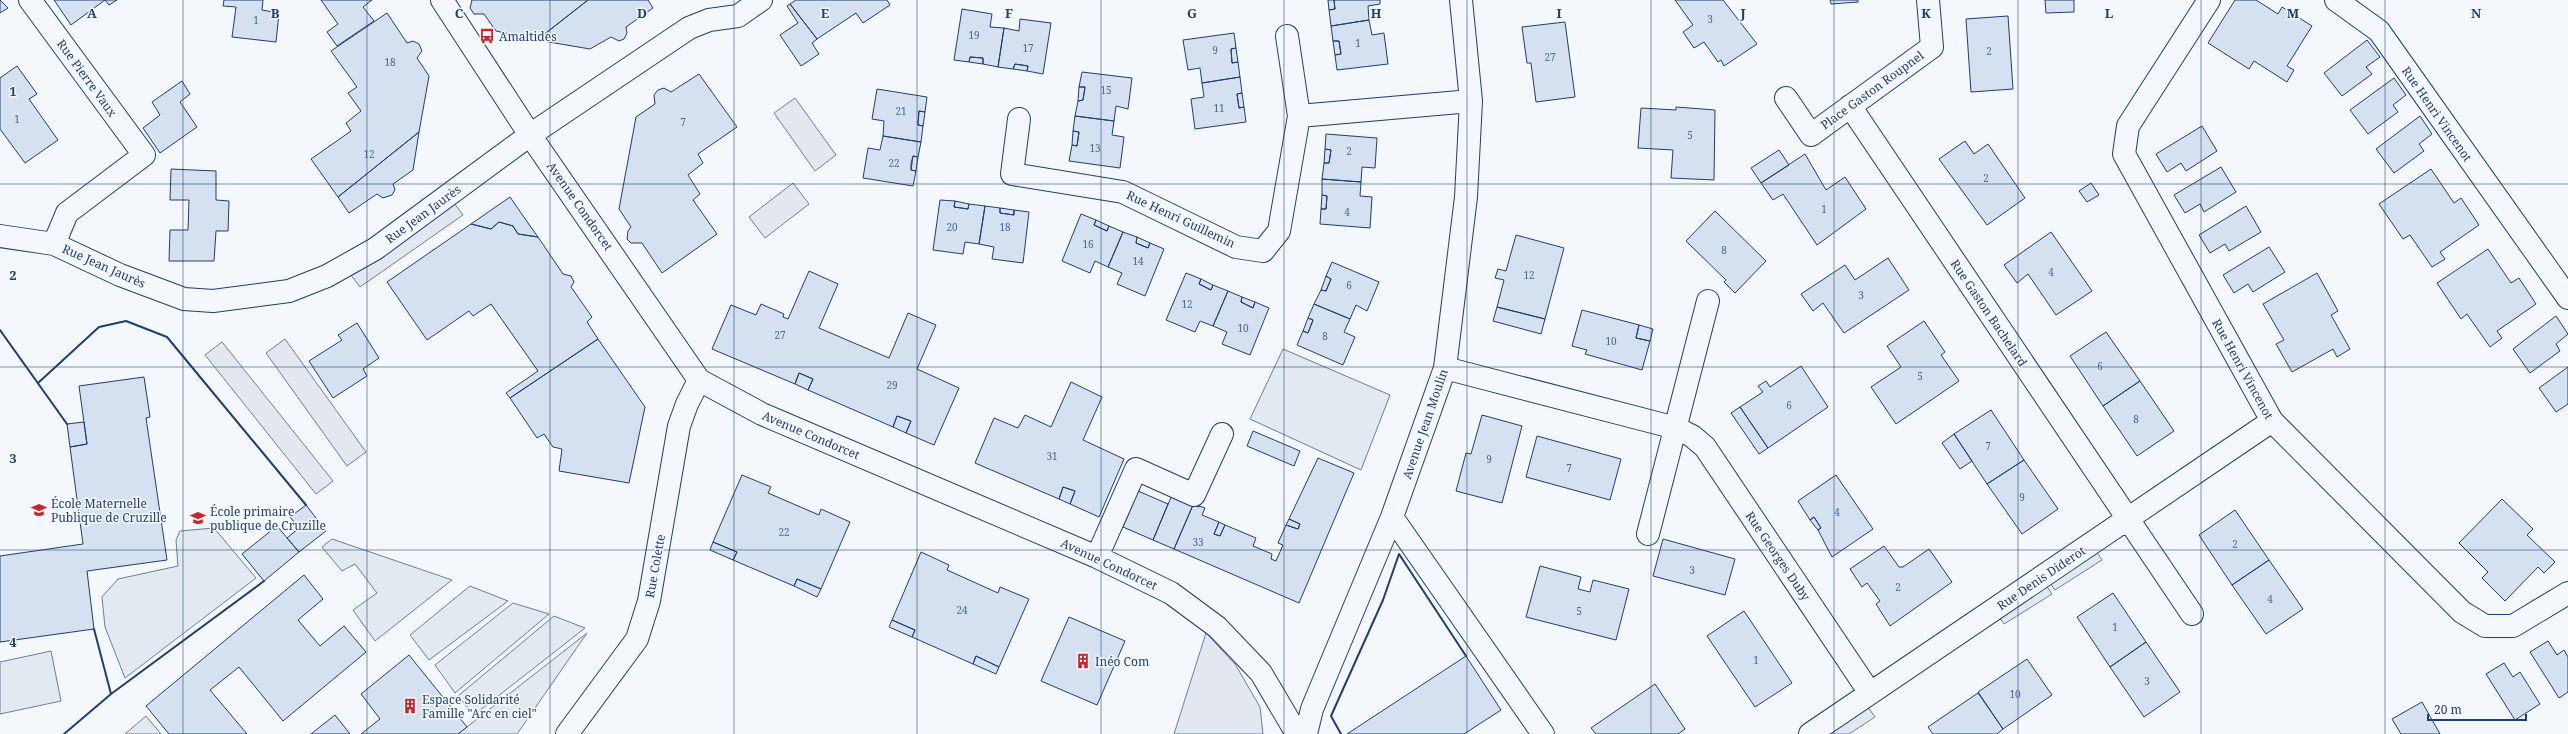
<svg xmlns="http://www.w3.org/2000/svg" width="2568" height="734" viewBox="0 0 2568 734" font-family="'Noto Serif',serif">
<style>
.green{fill:#e3e9f0;stroke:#687fa3}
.parking{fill:#e3e8f0;stroke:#687fa3}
.building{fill:#d5e0f0;stroke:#1d3f73}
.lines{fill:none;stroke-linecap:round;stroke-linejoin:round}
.street-casing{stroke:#1d3f73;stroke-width:24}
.street{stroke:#f4f7fb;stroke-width:22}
.wall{stroke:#1d3f73;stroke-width:2}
.grid{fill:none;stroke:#1d3f73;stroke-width:1;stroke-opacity:0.55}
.labels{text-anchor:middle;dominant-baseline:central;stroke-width:3;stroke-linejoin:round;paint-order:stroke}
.number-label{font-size:10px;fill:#4b6792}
.poi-label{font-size:12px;fill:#1d3f73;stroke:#f4f7fb;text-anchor:start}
.street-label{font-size:12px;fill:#1d3f73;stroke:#f4f7fb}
.grid-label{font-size:13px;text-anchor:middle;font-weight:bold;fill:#1d3f73;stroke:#f4f7fb;stroke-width:3;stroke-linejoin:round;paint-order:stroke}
</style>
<rect width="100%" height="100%" fill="#f4f7fb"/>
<path class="green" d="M 1283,349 L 1390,395 L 1361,470 L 1250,419 Z
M 214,528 L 256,578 L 125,678 L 105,627 L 102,597 L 118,579 L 178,566 L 176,540 L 180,531 Z
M 332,539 L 452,580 L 375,641 L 353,610 L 377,593 L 355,564 L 342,571 L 322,547 Z
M 470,586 L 508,601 L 429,660 L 410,635 Z
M 513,603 L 549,614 L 455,693 L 435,665 Z
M 554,616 L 585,628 L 474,715 L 458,696 Z
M 587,633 L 517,734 L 458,734 Z
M 51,651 L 61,701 L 0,714 L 0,662 Z"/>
<path class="parking" d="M 795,98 L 836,155 L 815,171 L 774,113 Z
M 793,183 L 809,204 L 765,238 L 749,217 Z
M 451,199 L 463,215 L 360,287 L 348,271 Z
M 285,339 L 366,452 L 347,466 L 266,353 Z
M 222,342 L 333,481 L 316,494 L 205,355 Z
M 2094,548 L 2102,560 L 2055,590 L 2047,579 Z
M 2044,582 L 2052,594 L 2004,624 L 1996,613 Z
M 1206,633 L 1235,664 L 1260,707 L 1263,734 L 1174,734 Z
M 1867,706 L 1875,717 L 1849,734 L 1823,734 Z
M 146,716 L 161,734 L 125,734 Z"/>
<path class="building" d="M 0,0 L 8,8 L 0,13 Z
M 54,0 L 117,0 L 109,5 L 105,0 L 71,25 Z
M 224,0 L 263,0 L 262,10 L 279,13 L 276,42 L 232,37 L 236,7 L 223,6 Z
M 321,0 L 372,0 L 363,7 L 374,21 L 337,46 L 327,32 L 338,24 Z
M 588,0 L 648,0 L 653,8 L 626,27 L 627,33 L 624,39 L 619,41 L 611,37 L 590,49 L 537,40 Z
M 588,0 L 537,40 L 496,31 L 484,14 L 474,14 L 470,8 L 472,0 Z
M 796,0 L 887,0 L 890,5 L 863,23 L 856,13 L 817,39 L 790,4 Z
M 1328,0 L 1334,0 L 1335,9 L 1329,10 Z
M 1334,0 L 1380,0 L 1380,4 L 1368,6 L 1369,20 L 1331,26 L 1329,10 L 1335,9 Z
M 1675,0 L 1723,0 L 1757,44 L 1724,66 L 1721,60 L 1718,62 L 1704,42 L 1694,48 L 1683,32 L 1693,25 Z
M 1830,0 L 1858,0 L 1858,2 L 1831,4 Z
M 2045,0 L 2074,0 L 2074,12 L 2046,13 Z
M 2235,0 L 2256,0 L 2278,14 L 2282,7 L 2312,26 L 2287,66 L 2294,70 L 2287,82 L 2254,61 L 2249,69 L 2208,43 Z
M 790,4 L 817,39 L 812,43 L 819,54 L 801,66 L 780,35 L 798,23 L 787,6 Z
M 962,9 L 992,14 L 990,27 L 1004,28 L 998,67 L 983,64 L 983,58 L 970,57 L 969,62 L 954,60 Z
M 387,13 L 407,43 L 413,41 L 419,44 L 422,51 L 417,58 L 429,76 L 419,132 L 338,197 L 311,159 L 351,131 L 346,123 L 361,111 L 348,93 L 357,87 L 331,51 Z
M 2008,16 L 2013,89 L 1971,92 L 1966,19 Z
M 1020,19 L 1051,23 L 1043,74 L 1027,71 L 1028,66 L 1015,64 L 1013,69 L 998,67 L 1004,28 L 1019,31 Z
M 1369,20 L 1372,35 L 1384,33 L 1388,64 L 1337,70 L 1335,55 L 1341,54 L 1339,41 L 1333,41 L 1331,26 Z
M 1565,22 L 1575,97 L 1536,102 L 1531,63 L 1527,63 L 1522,27 Z
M 1234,33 L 1236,48 L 1231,49 L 1232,63 L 1238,62 L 1240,77 L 1202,83 L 1200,68 L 1188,70 L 1183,40 Z
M 2367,40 L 2380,57 L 2366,67 L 2372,74 L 2342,96 L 2324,73 Z
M 1333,41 L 1339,41 L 1341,54 L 1335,55 Z
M 1236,48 L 1238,62 L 1232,63 L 1231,49 Z
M 970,57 L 983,58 L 983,64 L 969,62 Z
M 1015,64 L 1028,66 L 1027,71 L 1013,69 Z
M 17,66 L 37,94 L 29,99 L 58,140 L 25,163 L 0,129 L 0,78 Z
M 1082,72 L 1132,78 L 1128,109 L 1116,106 L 1114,121 L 1075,116 L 1078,101 L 1083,100 L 1085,87 L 1079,87 Z
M 699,74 L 737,127 L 698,154 L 703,163 L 688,175 L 700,194 L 693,200 L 717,234 L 662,273 L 642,243 L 631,243 L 627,239 L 628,231 L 631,227 L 619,209 L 636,117 L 655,104 L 654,95 L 658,90 L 664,88 L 671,92 Z
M 1240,77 L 1242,93 L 1237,94 L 1239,108 L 1244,107 L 1246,122 L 1195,129 L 1191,99 L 1204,97 L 1202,83 Z
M 2394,78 L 2406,95 L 2393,105 L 2398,112 L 2368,134 L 2350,110 Z
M 182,81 L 190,94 L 180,102 L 197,127 L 160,153 L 143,128 L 160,115 L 152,102 Z
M 1079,87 L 1085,87 L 1083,100 L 1078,101 Z
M 877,89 L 927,97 L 925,112 L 919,111 L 918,121 L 918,125 L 923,126 L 921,142 L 883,136 L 884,121 L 872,119 Z
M 1242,93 L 1244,107 L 1239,108 L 1237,94 Z
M 1676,107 L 1715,110 L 1714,180 L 1671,178 L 1673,150 L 1638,148 L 1641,108 L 1676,110 Z
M 919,111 L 925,112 L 923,126 L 918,125 Z
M 1075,116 L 1114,121 L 1112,135 L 1124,137 L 1120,168 L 1069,161 L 1072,145 L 1077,146 L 1079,132 L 1073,131 Z
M 2420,116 L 2432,134 L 2419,144 L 2424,151 L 2394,173 L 2376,149 Z
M 2202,126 L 2217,151 L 2186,171 L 2181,163 L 2167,172 L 2156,154 Z
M 1073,131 L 1079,132 L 1077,146 L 1072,145 Z
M 419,132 L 413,170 L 393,184 L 395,190 L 392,195 L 383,198 L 377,194 L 349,213 L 338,197 Z
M 1326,134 L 1377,138 L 1375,168 L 1362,167 L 1361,182 L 1322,179 L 1324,163 L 1329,163 L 1331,150 L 1325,149 Z
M 883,136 L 921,142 L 918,157 L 913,156 L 911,163 L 911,170 L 916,171 L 913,186 L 863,178 L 868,148 L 880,150 Z
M 1965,141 L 1974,154 L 1988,144 L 2025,198 L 1987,225 L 1939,159 Z
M 1325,149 L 1331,150 L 1329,163 L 1324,163 Z
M 1779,150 L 1789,165 L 1761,183 L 1751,168 Z
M 1805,154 L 1826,190 L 1845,177 L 1866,209 L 1817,245 L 1783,194 L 1773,200 L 1761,183 Z
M 913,156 L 918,157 L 916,171 L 911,170 Z
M 2221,167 L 2236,192 L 2204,212 L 2200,204 L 2185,213 L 2174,195 Z
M 171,169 L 216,171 L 216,200 L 229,201 L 228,231 L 216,231 L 214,261 L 169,261 L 170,230 L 188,230 L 189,200 L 170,200 Z
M 2431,169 L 2454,203 L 2461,198 L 2479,225 L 2440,252 L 2445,259 L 2432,267 L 2410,235 L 2403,239 L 2379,204 Z
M 1322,179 L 1361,182 L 1360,196 L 1372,197 L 1370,228 L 1320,224 L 1321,209 L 1326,209 L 1327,196 L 1322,195 Z
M 2091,183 L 2099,195 L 2087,202 L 2079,191 Z
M 1322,195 L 1327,196 L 1326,209 L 1321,209 Z
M 510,197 L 528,223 L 538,237 L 518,234 L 513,226 L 499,222 L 491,229 L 471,224 Z
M 940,200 L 955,201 L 954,207 L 968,209 L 969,204 L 985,206 L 979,244 L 965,242 L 963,254 L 933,250 Z
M 955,201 L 969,204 L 968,209 L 954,207 Z
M 985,206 L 1000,208 L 1000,213 L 1014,215 L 1014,210 L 1029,212 L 1023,263 L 992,259 L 994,247 L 979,244 Z
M 2246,206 L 2261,232 L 2229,251 L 2225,244 L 2210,253 L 2199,235 Z
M 1000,208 L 1014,210 L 1014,215 L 1000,213 Z
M 1715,211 L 1766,261 L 1735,293 L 1724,282 L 1726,280 L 1686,241 Z
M 1081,214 L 1096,220 L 1094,225 L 1107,231 L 1109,226 L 1123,232 L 1108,267 L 1095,261 L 1090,273 L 1062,261 Z
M 1096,220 L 1109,226 L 1107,231 L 1094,225 Z
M 499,222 L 513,226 L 518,234 L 538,237 L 563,274 L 571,276 L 574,282 L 571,287 L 592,317 L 587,322 L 598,339 L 510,398 L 506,393 L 538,371 L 491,304 L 473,316 L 469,311 L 427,340 L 387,282 L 471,224 L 491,229 Z
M 1123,232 L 1137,237 L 1136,243 L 1148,248 L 1150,243 L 1164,249 L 1145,296 L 1117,284 L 1122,273 L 1108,267 Z
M 2051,232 L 2092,291 L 2056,315 L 2028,274 L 2017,283 L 2004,265 Z
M 1516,235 L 1564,248 L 1545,319 L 1497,307 L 1504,280 L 1495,278 L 1498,269 L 1506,271 Z
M 1137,237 L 1150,243 L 1148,248 L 1136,243 Z
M 2269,247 L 2285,272 L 2253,292 L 2248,284 L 2234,293 L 2223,275 Z
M 2488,249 L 2511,283 L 2519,278 L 2536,304 L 2497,331 L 2502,338 L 2490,347 L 2467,314 L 2461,319 L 2437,283 Z
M 1888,258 L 1909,290 L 1844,333 L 1823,303 L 1813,311 L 1801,294 L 1845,265 L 1855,280 Z
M 1332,262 L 1379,282 L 1367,311 L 1356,305 L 1350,319 L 1314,304 L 1321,290 L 1326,291 L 1331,279 L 1326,276 Z
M 809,271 L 838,284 L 819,328 L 889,358 L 908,313 L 936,325 L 917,369 L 959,388 L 934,445 L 906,433 L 911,421 L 897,416 L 893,427 L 808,390 L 813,379 L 799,373 L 795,384 L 712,349 L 731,305 L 756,315 L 761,304 L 784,314 L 783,317 L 788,319 Z
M 1186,273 L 1201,279 L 1199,284 L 1211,290 L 1213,285 L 1228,291 L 1213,326 L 1200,321 L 1195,332 L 1166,320 Z
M 2317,273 L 2338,311 L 2331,315 L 2350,349 L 2337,357 L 2333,349 L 2292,372 L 2276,344 L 2284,340 L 2263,304 Z
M 1326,276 L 1331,279 L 1326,291 L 1321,290 Z
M 1201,279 L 1213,285 L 1211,290 L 1199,284 Z
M 1228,291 L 1242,297 L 1241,302 L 1253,308 L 1255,302 L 1269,308 L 1250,355 L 1222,344 L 1227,332 L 1213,326 Z
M 1242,297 L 1255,302 L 1253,308 L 1241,302 Z
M 1314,304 L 1350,319 L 1344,332 L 1355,337 L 1343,365 L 1297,345 L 1303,331 L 1308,333 L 1313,320 L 1308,318 Z
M 1497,307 L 1545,319 L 1541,334 L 1493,321 Z
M 1582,310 L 1639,325 L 1636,338 L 1650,341 L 1642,370 L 1585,354 L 1587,350 L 1572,346 Z
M 2556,316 L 2568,334 L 2556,344 L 2560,351 L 2530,373 L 2513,349 Z
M 1308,318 L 1313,320 L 1308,333 L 1303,331 Z
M 1924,321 L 1945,352 L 1941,355 L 1959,381 L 1896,424 L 1871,387 L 1901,367 L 1887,346 Z
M 357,323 L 379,358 L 363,369 L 367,376 L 333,398 L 309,361 L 342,340 L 338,335 Z
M 1639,325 L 1653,329 L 1650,341 L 1636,338 Z
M 2106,332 L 2140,381 L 2103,406 L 2070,356 Z
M 598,339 L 645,407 L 629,483 L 559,471 L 562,449 L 553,447 L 544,434 L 537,438 L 510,398 Z
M 1801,366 L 1828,407 L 1768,448 L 1740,407 L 1763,392 L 1758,386 L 1766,381 L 1770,387 Z
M 2568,367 L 2568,404 L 2556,412 L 2539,388 Z
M 799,373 L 813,379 L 808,390 L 795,384 Z
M 144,377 L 150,417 L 146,418 L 167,560 L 87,571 L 94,629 L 0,642 L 0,556 L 83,544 L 70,447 L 87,444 L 79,386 Z
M 2140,381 L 2174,431 L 2137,456 L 2103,406 Z
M 1071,382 L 1102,397 L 1083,440 L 1124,459 L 1099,517 L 1070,504 L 1075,491 L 1063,487 L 1059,499 L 975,463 L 994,418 L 1018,428 L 1025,415 L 1051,427 Z
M 1740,407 L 1768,448 L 1759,454 L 1731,413 Z
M 1991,410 L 2024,460 L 1987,484 L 1954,434 Z
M 1482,415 L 1522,426 L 1502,503 L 1456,491 L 1466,453 L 1471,454 Z
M 897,416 L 911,421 L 906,433 L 893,427 Z
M 84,422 L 87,444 L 70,447 L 67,424 Z
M 1253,431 L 1300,451 L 1294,466 L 1247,446 Z
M 1954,434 L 1972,461 L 1960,469 L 1942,443 Z
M 1537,436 L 1621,459 L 1610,500 L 1526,477 Z
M 1318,458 L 1354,473 L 1299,603 L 1174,549 L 1193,505 L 1199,507 L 1199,506 L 1205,508 L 1202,515 L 1219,522 L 1214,534 L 1220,536 L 1225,525 L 1256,538 L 1253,546 L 1272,554 L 1271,559 L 1276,561 L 1283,545 L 1278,543 L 1286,525 L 1298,529 L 1300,524 L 1289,519 Z
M 2024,460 L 2058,509 L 2022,534 L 1987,484 Z
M 742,475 L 771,487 L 768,493 L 819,515 L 821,509 L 850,522 L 821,589 L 797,579 L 794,586 L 733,560 L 737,552 L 713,542 Z
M 1836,475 L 1873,529 L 1832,557 L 1818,530 L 1821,528 L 1814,517 L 1810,520 L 1798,501 Z
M 1063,487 L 1075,491 L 1070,504 L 1059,499 Z
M 1138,491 L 1168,504 L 1153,540 L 1123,527 Z
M 1172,495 L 1193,505 L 1174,549 L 1153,540 Z
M 2502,499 L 2533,529 L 2527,535 L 2555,562 L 2544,573 L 2538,567 L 2505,601 L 2482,578 L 2488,572 L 2459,543 Z
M 306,505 L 326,531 L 299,552 L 287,538 L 299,528 L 290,517 Z
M 2235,510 L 2269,560 L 2232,585 L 2199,535 Z
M 1814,517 L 1821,528 L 1818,530 L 1810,520 Z
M 1289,519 L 1300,524 L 1298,529 L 1286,525 Z
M 1219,522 L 1225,525 L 1220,536 L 1214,534 Z
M 277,526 L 299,552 L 264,581 L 242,554 Z
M 1663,539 L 1735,559 L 1725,595 L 1653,576 Z
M 713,542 L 737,552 L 733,560 L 710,550 Z
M 1884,546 L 1899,567 L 1903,567 L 1929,549 L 1952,582 L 1890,626 L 1876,604 L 1880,601 L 1867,583 L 1862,587 L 1850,569 Z
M 921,552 L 949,565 L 947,570 L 998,593 L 1000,587 L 1029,599 L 999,667 L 976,656 L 973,664 L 912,637 L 915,630 L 892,620 Z
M 2269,560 L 2303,609 L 2266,634 L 2232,585 Z
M 1540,566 L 1581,577 L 1578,589 L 1590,592 L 1593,580 L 1629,589 L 1616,640 L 1526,617 Z
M 304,575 L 323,599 L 298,620 L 320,646 L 344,626 L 366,652 L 283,721 L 239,667 L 210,690 L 247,734 L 169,734 L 146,706 Z
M 797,579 L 821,589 L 817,597 L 794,586 Z
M 2113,593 L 2146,642 L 2110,667 L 2077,617 Z
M 1744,611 L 1792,683 L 1755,707 L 1707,636 Z
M 1069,617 L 1125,641 L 1097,705 L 1041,681 Z
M 892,620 L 915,630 L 912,637 L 889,627 Z
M 2548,641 L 2557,655 L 2564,650 L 2568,657 L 2568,692 L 2559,698 L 2530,652 Z
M 2146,642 L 2180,692 L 2144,717 L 2110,667 Z
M 409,655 L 467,727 L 458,734 L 361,734 L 380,719 L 361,694 Z
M 976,656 L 999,667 L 996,674 L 973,664 Z
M 1466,656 L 1501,710 L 1464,734 L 1347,734 Z
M 2027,659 L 2052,695 L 2003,729 L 1978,692 Z
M 2504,663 L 2513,677 L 2520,672 L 2540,704 L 2515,720 L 2486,674 Z
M 1655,684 L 1685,729 L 1678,734 L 1596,734 L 1591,728 Z
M 1978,693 L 2003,729 L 1997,734 L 1933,734 L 1928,727 Z
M 2422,702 L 2440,734 L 2401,734 L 2392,719 Z
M 335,715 L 350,734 L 311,734 Z"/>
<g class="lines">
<g class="street-casing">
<path id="street" d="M 30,0 L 144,155 L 67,213 L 54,244
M 442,0 L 530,135 L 699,380 L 762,414 L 1097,557 L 1171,593 L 1217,627 L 1261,673 L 1297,734
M 2209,0 L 2128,126 L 2124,154 L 2272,421 L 2462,612 L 2485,626 L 2513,626 L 2568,593
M 2336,0 L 2379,31 L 2568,298
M 1786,98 L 1811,135 L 1932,47 L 1928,0
M 1850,106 L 2192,614
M 1299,116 L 1471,101
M 1019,119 L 1012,174 L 1123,192 L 1236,247 L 1263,251 L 1279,231 L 1299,116 L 1287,36
M 0,236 L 54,244 L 120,275 L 184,299 L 213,301 L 289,291 L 327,276 L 375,249 L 530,135 L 689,28 L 709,20 L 738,16 L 761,0
M 1445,368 L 1676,428 L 1692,436 L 1705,447 L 1870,693
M 1392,517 L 1543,734
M 1648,534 L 1708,301
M 1097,557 L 1136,469 L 1194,495 L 1222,434
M 567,734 L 637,639 L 649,601 L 679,426 L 687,404 L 699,380
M 1306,734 L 1312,709 L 1392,517 L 1445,368 L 1466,197 L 1471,101 L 1461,0
M 1810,734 L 2272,421"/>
</g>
<use href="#street" class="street"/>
<path class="wall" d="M 0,330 L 67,424
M 38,383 L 99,327 L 126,321 L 167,337 L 306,505
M 111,694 L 264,581
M 64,734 L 111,694 L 94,629
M 1341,734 L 1331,716 L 1383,600 L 1399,554 L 1466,656"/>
</g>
<path class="grid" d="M 183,0 L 183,734M 367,0 L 367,734M 550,0 L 550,734M 734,0 L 734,734M 917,0 L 917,734M 1101,0 L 1101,734M 1284,0 L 1284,734M 1467,0 L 1467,734M 1651,0 L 1651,734M 1834,0 L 1834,734M 2018,0 L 2018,734M 2201,0 L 2201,734M 2385,0 L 2385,734M 0,184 L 2568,184M 0,367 L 2568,367M 0,550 L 2568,550"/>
<defs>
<g id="bus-bare" transform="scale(1.2)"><path d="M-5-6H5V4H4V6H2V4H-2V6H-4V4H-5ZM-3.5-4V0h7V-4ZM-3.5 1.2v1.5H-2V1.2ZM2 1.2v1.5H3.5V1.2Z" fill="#c62828" stroke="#f4f7fb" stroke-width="2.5" paint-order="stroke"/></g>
<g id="school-bare" transform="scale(1.2)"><path d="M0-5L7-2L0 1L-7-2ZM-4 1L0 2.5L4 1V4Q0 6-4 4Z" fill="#c62828" stroke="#f4f7fb" stroke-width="2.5" paint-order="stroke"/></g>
<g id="building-bare" transform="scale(1.2)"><path d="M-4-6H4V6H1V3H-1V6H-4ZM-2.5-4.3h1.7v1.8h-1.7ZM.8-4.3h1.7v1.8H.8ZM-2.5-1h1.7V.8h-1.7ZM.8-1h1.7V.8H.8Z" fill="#c62828" stroke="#f4f7fb" stroke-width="2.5" paint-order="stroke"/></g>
</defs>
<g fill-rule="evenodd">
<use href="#bus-bare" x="487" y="36"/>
<use href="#school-bare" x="39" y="510"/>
<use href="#school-bare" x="198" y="518"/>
<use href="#building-bare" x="1083" y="661"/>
<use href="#building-bare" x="410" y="706"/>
</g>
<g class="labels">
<g class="number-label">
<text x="1710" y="19">3</text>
<text x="256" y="20">1</text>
<text x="974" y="35">19</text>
<text x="1358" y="43">1</text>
<text x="1028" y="48">17</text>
<text x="1215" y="50">9</text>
<text x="1989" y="51">2</text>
<text x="1550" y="57">27</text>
<text x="390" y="62">18</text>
<text x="1106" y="90">15</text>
<text x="1219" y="108">11</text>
<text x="901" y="111">21</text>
<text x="17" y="119">1</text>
<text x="683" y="122">7</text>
<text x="1690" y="135">5</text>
<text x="1095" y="148">13</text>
<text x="1349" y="151">2</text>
<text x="369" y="154">12</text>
<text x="894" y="163">22</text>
<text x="1986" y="178">2</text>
<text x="1824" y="209">1</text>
<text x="1347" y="212">4</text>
<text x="952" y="227">20</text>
<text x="1005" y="227">18</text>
<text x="1088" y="244">16</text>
<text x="1724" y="250">8</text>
<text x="1138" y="261">14</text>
<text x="2051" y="272">4</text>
<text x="1529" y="275">12</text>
<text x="1349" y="285">6</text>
<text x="1861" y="295">3</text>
<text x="1187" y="304">12</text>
<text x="1243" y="328">10</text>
<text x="780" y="335">27</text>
<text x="1325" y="336">8</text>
<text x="1611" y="341">10</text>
<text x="2100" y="366">6</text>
<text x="1920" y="376">5</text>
<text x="892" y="385">29</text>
<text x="1789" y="405">6</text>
<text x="2136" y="419">8</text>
<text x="1988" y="446">7</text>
<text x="1052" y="456">31</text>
<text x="1489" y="459">9</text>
<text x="1569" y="468">7</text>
<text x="2022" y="497">9</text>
<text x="1837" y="512">4</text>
<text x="784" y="532">22</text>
<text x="1198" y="542">33</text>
<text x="2235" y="544">2</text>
<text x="1692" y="570">3</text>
<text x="1898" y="587">2</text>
<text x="2270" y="599">4</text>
<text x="962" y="610">24</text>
<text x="1579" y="611">5</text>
<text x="2115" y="627">1</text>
<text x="1756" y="660">1</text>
<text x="2147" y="681">3</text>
<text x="2015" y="694">10</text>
</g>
<g class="poi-label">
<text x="499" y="36">Amaltides</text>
<text x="51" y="503">École Maternelle<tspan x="51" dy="14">Publique de Cruzille</tspan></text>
<text x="210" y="511">École primaire<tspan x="210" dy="14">publique de Cruzille</tspan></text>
<text x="1095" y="661">Inéo Com</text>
<text x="422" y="699">Espace Solidarité<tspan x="422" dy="14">Famille "Arc en ciel"</tspan></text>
</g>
<g class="street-label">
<text transform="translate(87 78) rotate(54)">Rue Pierre Vaux</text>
<text transform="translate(1872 90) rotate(-36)">Place Gaston Roupnel</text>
<text transform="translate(2437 114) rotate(55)">Rue Henri Vincenot</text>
<text transform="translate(580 206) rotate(55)">Avenue Condorcet</text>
<text transform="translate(423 214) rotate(-36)">Rue Jean Jaurès</text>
<text transform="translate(1181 219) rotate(25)">Rue Henri Guillemin</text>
<text transform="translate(104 266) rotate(24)">Rue Jean Jaurès</text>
<text transform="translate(1989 313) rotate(56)">Rue Gaston Bachelard</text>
<text transform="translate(2243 369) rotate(61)">Rue Henri Vincenot</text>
<text transform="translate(1425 424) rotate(-71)">Avenue Jean Moulin</text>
<text transform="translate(811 435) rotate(23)">Avenue Condorcet</text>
<text transform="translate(1778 556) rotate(56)">Rue Georges Duby</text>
<text transform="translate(1109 564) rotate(25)">Avenue Condorcet</text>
<text transform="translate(655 566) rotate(-80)">Rue Colette</text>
<text transform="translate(2041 578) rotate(-34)">Rue Denis Diderot</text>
</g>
</g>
<g class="grid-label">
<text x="92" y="18">A</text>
<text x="275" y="18">B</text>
<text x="459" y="18">C</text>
<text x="642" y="18">D</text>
<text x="825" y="18">E</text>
<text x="1009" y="18">F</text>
<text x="1192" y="18">G</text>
<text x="1376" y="18">H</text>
<text x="1559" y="18">I</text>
<text x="1743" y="18">J</text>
<text x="1926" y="18">K</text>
<text x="2109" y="18">L</text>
<text x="2293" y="18">M</text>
<text x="2476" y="18">N</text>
<text x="13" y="96">1</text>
<text x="13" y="280">2</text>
<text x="13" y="463">3</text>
<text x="13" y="647">4</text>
</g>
<path d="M2428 714v6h98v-6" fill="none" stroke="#1d3f73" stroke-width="2"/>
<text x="2434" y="714" font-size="12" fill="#1d3f73" stroke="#f4f7fb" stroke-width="3" paint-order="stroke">20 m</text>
</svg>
